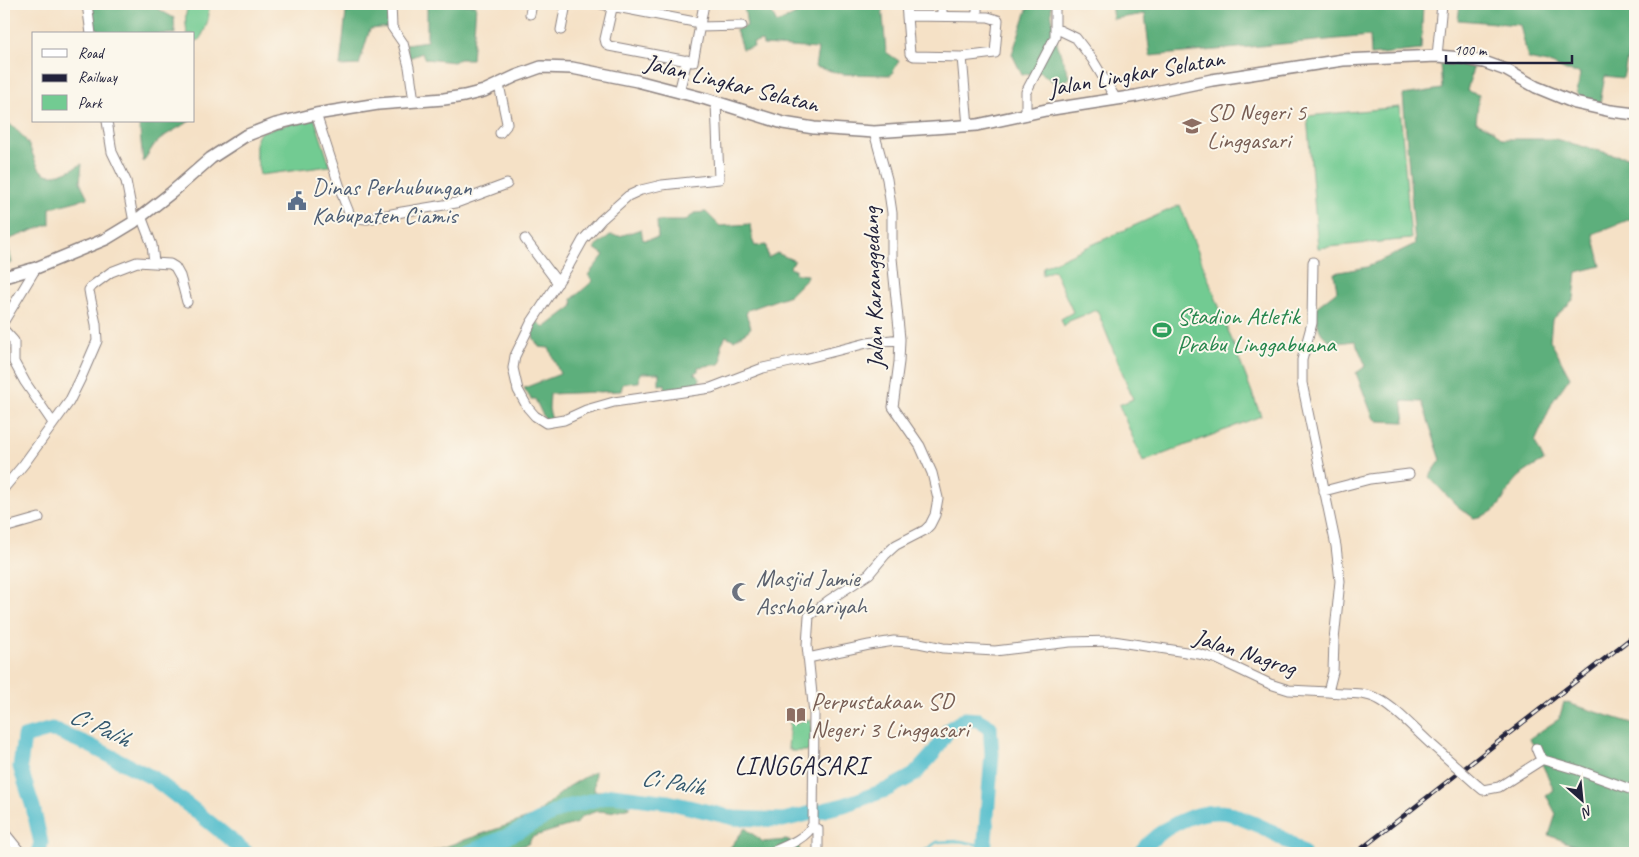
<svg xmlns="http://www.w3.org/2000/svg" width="1639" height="857" viewBox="0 0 1639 857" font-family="Caveat,sans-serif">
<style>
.green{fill:#72cb92;stroke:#4a7666}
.forest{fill:#5daf7c;stroke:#40685c}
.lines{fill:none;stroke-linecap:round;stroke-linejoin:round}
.stream{stroke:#52bdcc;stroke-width:2.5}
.river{stroke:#52bdcc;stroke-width:15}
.minor-casing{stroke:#8c8280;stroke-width:11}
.tertiary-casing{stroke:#8c8280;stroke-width:14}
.minor{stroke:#fff;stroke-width:9}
.tertiary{stroke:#fff;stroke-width:11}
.rail-casing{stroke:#22223b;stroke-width:4.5}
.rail{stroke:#fbf7ec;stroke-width:2.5;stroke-dasharray:8;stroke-linecap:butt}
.minor-bridge-casing{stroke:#8c8280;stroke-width:11;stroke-linecap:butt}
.minor-bridge{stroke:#fff;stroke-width:9}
.labels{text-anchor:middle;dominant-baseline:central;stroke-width:4;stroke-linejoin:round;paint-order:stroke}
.street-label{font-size:24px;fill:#22223b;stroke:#fbf7ec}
.education-label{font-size:24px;fill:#785e54;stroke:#fbf7ec;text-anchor:start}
.service-label{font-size:24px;fill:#4e5e75;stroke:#fbf7ec;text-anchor:start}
.leisure-label{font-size:24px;fill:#27864d;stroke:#fbf7ec;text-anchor:start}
.worship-label{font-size:24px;fill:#5b616d;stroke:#fbf7ec;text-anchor:start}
.water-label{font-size:25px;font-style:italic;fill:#33586e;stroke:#fbf7ec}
.quarter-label{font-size:26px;letter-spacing:1px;fill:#22223b;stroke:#fbf7ec}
</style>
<rect width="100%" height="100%" fill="#fbf7ec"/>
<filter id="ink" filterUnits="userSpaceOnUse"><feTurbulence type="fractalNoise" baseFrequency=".02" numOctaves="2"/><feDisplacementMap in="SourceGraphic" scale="10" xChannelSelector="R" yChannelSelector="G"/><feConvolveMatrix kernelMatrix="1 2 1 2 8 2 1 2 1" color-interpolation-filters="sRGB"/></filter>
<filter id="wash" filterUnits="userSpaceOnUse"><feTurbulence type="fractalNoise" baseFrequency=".0096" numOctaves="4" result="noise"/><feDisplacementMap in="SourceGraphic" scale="20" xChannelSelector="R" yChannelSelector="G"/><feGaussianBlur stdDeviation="1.12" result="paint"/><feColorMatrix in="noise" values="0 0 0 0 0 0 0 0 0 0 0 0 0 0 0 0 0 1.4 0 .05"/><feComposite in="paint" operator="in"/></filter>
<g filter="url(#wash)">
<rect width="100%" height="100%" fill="#f5e1c6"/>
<path class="green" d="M 191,4 C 209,4 212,10 206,26 C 204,32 202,36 198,41 L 194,40 L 194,34 L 187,34 C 186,23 183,11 191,4 Z
M 1400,107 L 1411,239 L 1318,248 L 1307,116 Z
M 314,117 L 330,166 L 260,175 C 258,162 251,143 261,132 Z
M 1180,205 L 1261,416 L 1143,462 L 1119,405 L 1133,399 L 1097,310 L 1069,321 L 1064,327 L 1061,319 L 1073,312 L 1054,270 L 1042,275 L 1043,267 Z
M 790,720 L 795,720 L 795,723 L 800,723 L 800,720 L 811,720 L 811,751 L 791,751 L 791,749 L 788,749 Z"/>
<path class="forest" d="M 92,4 L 149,4 L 174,18 L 175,34 L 96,34 Z
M 347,4 L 390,4 L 390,27 L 370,29 L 359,65 L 340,66 Z
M 427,4 L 476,5 L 472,59 L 459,59 L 454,62 L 425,59 L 422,53 L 409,58 L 406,44 L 427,41 Z
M 751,4 L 767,4 L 777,23 L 796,14 L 791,4 L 882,4 L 886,52 L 899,61 L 891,75 L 843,74 L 815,67 L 818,49 L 763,45 L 762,41 L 753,43 L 754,47 L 742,49 L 736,30 L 747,26 L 744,6 Z
M 1029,4 L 1051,4 C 1052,32 1059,52 1070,78 L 1056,84 L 1040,72 L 1022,75 L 1012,54 Z
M 1111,4 L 1423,4 L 1421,50 L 1371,55 L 1370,36 L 1150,56 L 1145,14 L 1113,19 Z
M 1460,4 L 1635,4 L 1635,42 L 1631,41 L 1623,78 L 1605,76 L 1600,103 L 1586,99 L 1577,94 L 1580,73 L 1566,71 L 1552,64 L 1528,59 L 1520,25 L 1458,20 Z
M 1440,64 L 1457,64 L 1473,68 L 1467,91 L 1479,95 L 1476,122 L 1493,130 L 1502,139 L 1555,139 L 1615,155 L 1635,158 L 1635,220 L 1628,220 L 1593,234 L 1601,266 L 1577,272 L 1574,299 L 1552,320 L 1550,340 L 1570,377 L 1553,401 L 1535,442 L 1544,461 C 1535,466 1525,471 1518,478 C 1500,497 1505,512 1474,518 L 1457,506 L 1429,477 L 1441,460 L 1422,402 L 1402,401 L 1405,422 L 1378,421 L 1373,417 L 1356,373 L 1366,366 L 1355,341 C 1349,341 1340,344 1334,342 C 1318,338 1317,321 1315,308 L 1337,291 L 1334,273 L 1367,267 L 1415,244 L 1403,95 L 1442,89 Z
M 4,115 L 5,120 C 13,127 21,133 27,142 C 32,150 34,160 39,168 C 49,183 70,170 82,164 L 80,182 L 88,198 L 50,208 L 50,224 L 7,240 L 12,263 L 4,265 Z
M 139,121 L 190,121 L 166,135 L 154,145 L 143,162 Z
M 706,212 L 720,226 L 750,224 L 752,239 L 755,246 L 766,245 L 768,258 L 777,253 L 795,261 L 790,266 L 791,269 L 795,269 L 795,274 L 807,275 L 806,279 L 790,295 L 748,310 L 746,314 L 751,327 L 749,330 L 734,340 L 726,336 L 721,345 L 722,362 L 720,364 L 698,367 L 698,371 L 694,373 L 700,379 L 697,389 L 666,393 L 665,384 L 659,385 L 659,373 L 640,373 L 639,382 L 623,383 L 621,391 L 550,394 L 549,409 L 552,420 L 545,420 L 535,399 L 531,399 L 524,388 L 560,374 L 549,348 L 539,347 L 530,332 L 537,321 L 544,328 L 573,306 L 572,299 L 593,281 L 588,275 L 604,255 L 594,248 L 610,235 L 620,236 L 641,229 L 643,240 L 658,238 L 657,221 L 685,221 L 695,213 Z
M 1564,702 L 1635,724 L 1635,853 L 1576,853 L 1578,847 L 1549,835 L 1556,814 L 1546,795 L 1554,790 L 1530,738 L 1559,719 Z
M 595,771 L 594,791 L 606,791 L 630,807 L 610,812 L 597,811 L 581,817 L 577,823 L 532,837 L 528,844 L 496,853 L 427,853 L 534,816 L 568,787 Z
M 745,828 L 763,842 L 786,840 L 798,844 L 800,853 L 726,853 Z"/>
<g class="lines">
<path class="stream" d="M 921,853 L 937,842 L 960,841 L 985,846"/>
<path class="river" d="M 38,853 L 41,843 L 33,807 L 20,767 L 24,737 L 52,729 L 89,745 L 153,778 L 198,813 L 247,853
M 467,853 L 515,833 L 563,808 L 613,795 L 668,802 L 734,818 L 783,820 L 844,805 L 886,790 L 914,775 L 933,754 L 949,729 L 965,719 L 978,720 L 990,727 L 992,754 L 984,853
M 1140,853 C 1158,829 1198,807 1228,813 C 1233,814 1238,817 1243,819 C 1265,827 1285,838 1303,853"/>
</g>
</g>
<g filter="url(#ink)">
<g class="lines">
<g class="minor-casing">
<path id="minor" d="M 87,4 L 91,34
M 391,4 L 392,27 L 403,43 L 409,67 L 414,101
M 601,4 L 700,23
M 613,4 L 605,39 L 606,43 L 609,46 L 693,62 L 704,4
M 906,4 L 910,54 L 914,56 L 962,57 L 968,126
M 942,4 L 942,15
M 977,4 L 977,17
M 1055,4 L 1055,28 L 1076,38 L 1092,59 L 1116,99
M 530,14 L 532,4
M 907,16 L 988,17 L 998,20 L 995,53 L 962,57
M 699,27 L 742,26
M 561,30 L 566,4
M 1437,56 L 1442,4
M 499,85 L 507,123 L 506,126 L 500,133
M 679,92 L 687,60
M 716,102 L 719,179 L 662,185 L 641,190 L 628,196 L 601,220 L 583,240 L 568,267 L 531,323 L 515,356 L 513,368 L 518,390 L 528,408 L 535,416 L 546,423 L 564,420 L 586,410 L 614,402 L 711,388 L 763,368 L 804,359 L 867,343 L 900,339
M 316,114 L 344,200 L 350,215 L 353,218 L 367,219 L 402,212 L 456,203 L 507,184
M 1026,115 L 1026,92 L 1055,37 L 1055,28
M 107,121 L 112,152 L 126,181 L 134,222
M 141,216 L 152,245 L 154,262
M 525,239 L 558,283
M 4,321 L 36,268
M 4,330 L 14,341 L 14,362 L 25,382 L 53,423
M 4,488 L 24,464 L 69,402 L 80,380 L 97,341 L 96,324 L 90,296 L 89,290 L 92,286 L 111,272 L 137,262 L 170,264 L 175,267 L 180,276 L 187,302
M 1324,491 L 1370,479 L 1409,474
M 4,528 L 39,518
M 808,658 L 869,645 L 894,641 L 919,643 L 943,648 L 995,651 L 1070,642 L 1113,641 L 1199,654 L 1217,659 L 1270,684 L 1289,690 L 1328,692 L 1333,672 L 1334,640 L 1340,581 L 1336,546 L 1302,383 L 1302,360 L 1312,323 L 1313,262
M 1328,692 C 1343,694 1363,691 1378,699 C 1396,708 1415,730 1431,744
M 1536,748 L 1539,755 L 1544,760 L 1578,770 L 1635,791
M 1477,785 L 1483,790 L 1499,787 L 1543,759
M 812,828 L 818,829 L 818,853
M 4,832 L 21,853
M 769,853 C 783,847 807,839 813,824 L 814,714 L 807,645 L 809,616 L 829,600 L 869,574 L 885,555 L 896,545 L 925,530 L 930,525 L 935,515 L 938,498 L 932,473 L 920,446 L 893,407 L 899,362 L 900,339 L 892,258 L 892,213 L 887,179 L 874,132"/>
</g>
<g class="tertiary-casing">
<path id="tertiary" d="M 4,277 L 36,268 L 106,239 L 134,222 L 171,193 L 211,158 L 245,136 L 276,124 L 316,114 L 378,104 L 444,99 L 464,96 L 484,91 L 516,76 L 541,67 L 572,68 L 637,81 L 706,99 L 783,123 L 814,128 L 874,132 L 977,125 L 1046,110 L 1136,96 L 1212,80 L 1343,60 L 1437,56 L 1461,58 L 1484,62 L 1506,70 L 1536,87 L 1575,103 L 1611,111 L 1635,114"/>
</g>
<use href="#minor" class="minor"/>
<use href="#tertiary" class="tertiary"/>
<g class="rail-casing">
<path id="rail" d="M 1356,853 L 1635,635"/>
</g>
<use href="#rail" class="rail"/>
<g class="minor-bridge-casing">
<path id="minor-bridge" d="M 1431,744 L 1477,785"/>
</g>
<use href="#minor-bridge" class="minor-bridge"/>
</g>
</g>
<defs>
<g id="school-bare" transform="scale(1.5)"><path d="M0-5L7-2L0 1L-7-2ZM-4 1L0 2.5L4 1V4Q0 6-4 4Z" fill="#8d6e63" stroke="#fbf7ec" stroke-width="2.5" paint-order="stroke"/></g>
<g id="civic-bare" transform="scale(1.5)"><path d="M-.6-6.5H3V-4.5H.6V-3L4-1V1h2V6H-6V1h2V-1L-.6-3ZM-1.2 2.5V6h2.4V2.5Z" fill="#5c6f8a" stroke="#fbf7ec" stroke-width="2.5" paint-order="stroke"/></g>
<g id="stadium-bare" transform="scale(1.5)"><path d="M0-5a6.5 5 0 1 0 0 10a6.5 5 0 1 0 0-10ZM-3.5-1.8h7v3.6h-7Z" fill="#2e9e5b" stroke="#fbf7ec" stroke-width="2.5" paint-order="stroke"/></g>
<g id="mosque-bare" transform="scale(1.5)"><path d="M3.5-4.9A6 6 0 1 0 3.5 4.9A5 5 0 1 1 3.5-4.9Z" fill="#6b7280" stroke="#fbf7ec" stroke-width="2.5" paint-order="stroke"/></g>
<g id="library-bare" transform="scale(1.5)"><path d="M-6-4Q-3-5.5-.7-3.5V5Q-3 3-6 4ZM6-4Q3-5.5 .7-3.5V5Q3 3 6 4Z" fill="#8d6e63" stroke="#fbf7ec" stroke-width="2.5" paint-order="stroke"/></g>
</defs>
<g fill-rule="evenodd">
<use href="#school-bare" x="1192" y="126"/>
<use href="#civic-bare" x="297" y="201"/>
<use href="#stadium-bare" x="1162" y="330"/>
<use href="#mosque-bare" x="741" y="592"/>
<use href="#library-bare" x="796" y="715"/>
</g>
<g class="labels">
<g class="street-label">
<text transform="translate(1136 73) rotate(-10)">Jalan Lingkar Selatan</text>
<text transform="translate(732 83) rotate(14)">Jalan Lingkar Selatan</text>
<text transform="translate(873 288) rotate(-92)">Jalan Karanggedang</text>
<text transform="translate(1245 652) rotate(18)">Jalan Nagrog</text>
</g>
<g class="education-label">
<text x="1207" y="112">SD Negeri 5<tspan x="1207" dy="28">Linggasari</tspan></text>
<text x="811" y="701">Perpustakaan SD<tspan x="811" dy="28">Negeri 3 Linggasari</tspan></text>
</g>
<g class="service-label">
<text x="312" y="187">Dinas Perhubungan<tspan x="312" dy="28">Kabupaten Ciamis</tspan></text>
</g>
<g class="leisure-label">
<text x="1177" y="316">Stadion Atletik<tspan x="1177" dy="28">Prabu Linggabuana</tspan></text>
</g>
<g class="worship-label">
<text x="756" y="578">Masjid Jamie<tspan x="756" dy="28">Asshobariyah</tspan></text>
</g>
<g class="water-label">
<text transform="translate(100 727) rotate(25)">Ci Palih</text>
<text transform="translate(673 782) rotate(10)">Ci Palih</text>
</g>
<g class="quarter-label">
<text x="801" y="765">LINGGASARI</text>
</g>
</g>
<rect width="1639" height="857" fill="none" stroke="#fbf7ec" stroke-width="20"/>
<rect x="32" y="32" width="162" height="90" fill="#fbf7ec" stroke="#a4a2a5"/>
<rect x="42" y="49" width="25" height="8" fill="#ffffff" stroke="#a4a2a5"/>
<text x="78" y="58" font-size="15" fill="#22223b">Road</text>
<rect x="42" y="74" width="25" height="8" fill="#22223b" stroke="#a4a2a5"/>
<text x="78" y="82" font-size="15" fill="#22223b">Railway</text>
<rect x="42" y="95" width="25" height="15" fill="#72cb92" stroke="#a4a2a5"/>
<text x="78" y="108" font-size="15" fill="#22223b">Park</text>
<g transform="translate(1582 800) rotate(153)" stroke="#fbf7ec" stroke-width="4" paint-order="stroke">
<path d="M0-4L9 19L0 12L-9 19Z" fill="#22223b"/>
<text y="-8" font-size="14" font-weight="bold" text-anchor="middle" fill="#22223b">N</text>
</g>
<path d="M1446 55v8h126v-8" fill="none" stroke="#22223b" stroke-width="2.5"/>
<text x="1454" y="55" font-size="15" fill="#22223b" stroke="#fbf7ec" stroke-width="4" paint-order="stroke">100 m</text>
</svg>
